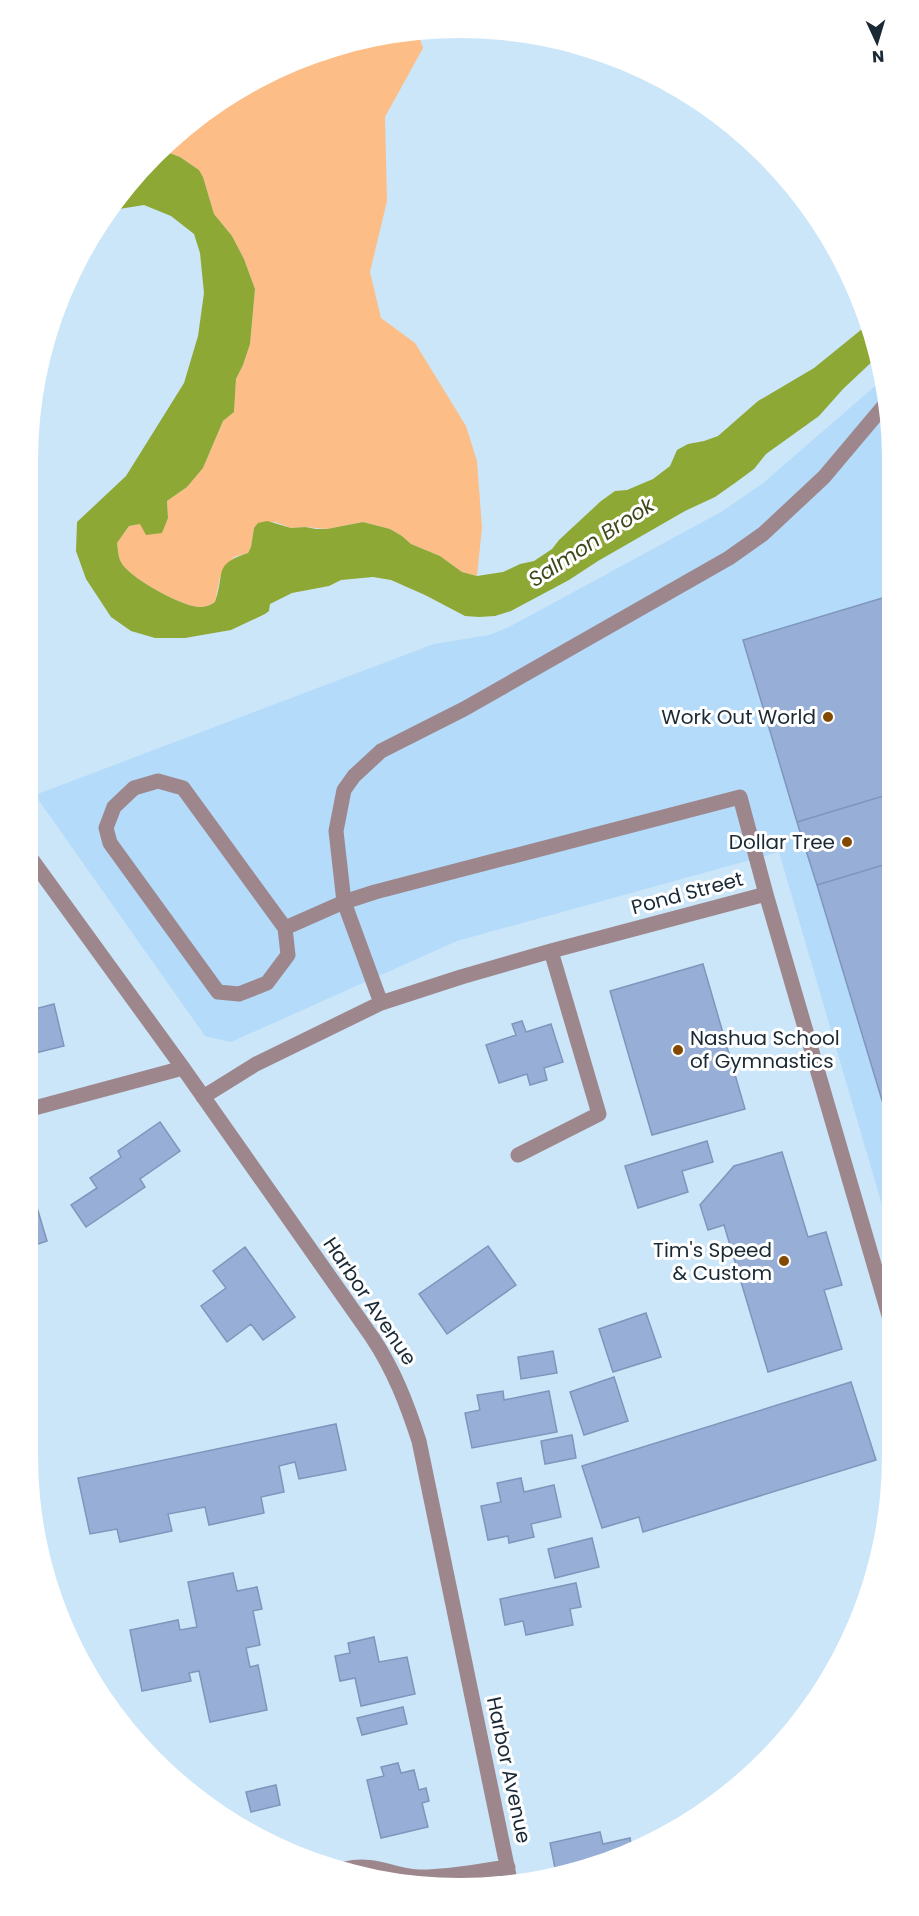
<svg xmlns="http://www.w3.org/2000/svg" width="919" height="1916" viewBox="0 0 919 1916" font-family="Poppins,sans-serif">
<style>
.built{fill:#b4dbf9}
.green{fill:#fdbd86}
.water{fill:#8ea835}
.building{fill:#97afd6;stroke:#7f95bc;stroke-width:1.5}
.lines{fill:none;stroke-linecap:round;stroke-linejoin:round}
.minor{stroke:#9d878c;stroke-width:15}
.poi-dot{fill:#844901;stroke:#fff;stroke-width:2}
.labels{text-anchor:middle;dominant-baseline:central;stroke-width:6;stroke-linejoin:round;paint-order:stroke}
.poi-label{font-size:20px;fill:#192935;stroke:#fff;text-anchor:end}
.street-label{font-size:20px;fill:#192935;stroke:#fff}
.water-label{font-size:21px;font-style:italic;fill:#3e491b;stroke:#fff}
</style>
<rect width="100%" height="100%" fill="#cce6f9"/>
<path class="built" d="M 882,380 L 888,403 L 891,1236 L 779,852 L 457,941 L 231,1042 L 205,1036 L 35,795 L 434,644 L 489,635 L 509,627 L 721,512 L 762,484 Z"/>
<path class="green" d="M 417,31 L 423,48 L 385,117 L 387,201 L 370,272 L 381,318 L 415,343 L 466,426 L 477,461 L 482,528 L 477,576 L 462,572 L 440,556 L 411,544 L 402,536 L 390,529 L 363,522 L 327,529 L 305,527 L 291,528 L 275,522 L 254,528 L 251,547 L 248,553 L 234,557 L 220,577 L 215,602 C 208,607 201,608 193,606 C 177,603 128,577 121,562 C 118,557 118,549 117,543 L 129,526 L 168,518 L 167,501 L 187,487 L 203,468 L 223,421 L 234,412 L 236,379 L 243,365 L 250,344 L 255,289 L 244,259 L 232,236 L 214,214 L 203,177 L 199,170 L 180,157 L 159,149 L 220,100 L 294,60 L 375,35 Z"/>
<path class="water" d="M 159,149 L 180,157 L 199,170 L 203,177 L 214,214 L 232,236 L 244,259 L 255,289 L 250,344 L 243,365 L 236,379 L 234,412 L 223,421 L 203,468 L 187,487 L 167,501 L 168,518 L 162,533 L 146,535 L 140,524 L 129,526 L 117,543 C 118,549 118,557 121,562 C 128,577 177,603 193,606 C 201,608 208,607 215,602 C 226,572 212,565 248,553 L 251,547 L 254,528 L 258,523 L 267,521 L 291,528 L 305,527 L 316,529 L 327,529 L 363,522 L 390,529 L 402,536 L 411,544 L 440,556 L 462,572 L 477,576 L 503,572 L 520,564 L 534,561 L 552,549 L 559,540 L 601,501 L 615,491 L 627,490 L 653,479 L 670,466 L 677,450 L 688,444 L 704,441 L 718,436 L 758,401 L 814,368 L 867,325 L 876,358 L 843,389 L 819,416 L 766,454 L 754,469 L 735,483 L 715,497 L 685,511 L 598,561 L 569,580 L 511,611 L 495,616 L 479,617 L 465,616 L 425,595 L 391,580 L 373,577 L 341,580 L 329,586 L 292,593 L 270,604 L 269,611 L 265,614 L 231,630 L 185,638 L 155,638 L 131,631 L 111,617 L 86,579 L 76,551 L 77,522 L 126,476 L 184,383 L 198,336 L 204,293 L 200,253 L 194,234 L 171,216 L 144,205 L 113,210 L 101,218 Z"/>
<path class="building" d="M 889,596 L 890,794 L 797,822 L 743,640 Z
M 890,794 L 890,863 L 817,885 L 797,822 Z
M 890,863 L 891,1130 L 817,885 Z
M 703,964 L 745,1109 L 652,1135 L 610,991 Z
M 54,1004 L 64,1046 L 27,1055 L 27,1011 Z
M 522,1021 L 526,1032 L 551,1024 L 563,1062 L 544,1068 L 547,1080 L 530,1085 L 527,1074 L 499,1083 L 486,1045 L 516,1035 L 512,1024 Z
M 160,1122 L 180,1151 L 140,1179 L 145,1187 L 86,1227 L 71,1205 L 97,1188 L 90,1178 L 121,1157 L 118,1151 Z
M 707,1141 L 713,1162 L 682,1171 L 688,1192 L 638,1208 L 625,1166 Z
M 782,1152 L 808,1237 L 826,1232 L 842,1285 L 824,1290 L 842,1349 L 768,1372 L 724,1225 L 708,1230 L 700,1205 L 734,1166 Z
M 36,1204 L 47,1241 L 29,1247 L 27,1241 L 27,1206 Z
M 488,1246 L 516,1285 L 447,1334 L 419,1294 Z
M 245,1247 L 295,1317 L 263,1340 L 251,1324 L 227,1342 L 201,1306 L 226,1288 L 213,1271 Z
M 646,1313 L 661,1357 L 613,1372 L 599,1329 Z
M 553,1351 L 557,1373 L 521,1379 L 518,1357 Z
M 614,1377 L 628,1421 L 584,1435 L 570,1392 Z
M 851,1382 L 876,1460 L 643,1532 L 639,1517 L 602,1528 L 582,1466 Z
M 503,1391 L 504,1400 L 549,1391 L 557,1432 L 472,1448 L 465,1413 L 480,1410 L 477,1395 Z
M 336,1424 L 346,1470 L 299,1479 L 295,1462 L 279,1466 L 284,1492 L 261,1497 L 264,1513 L 209,1525 L 205,1507 L 168,1514 L 172,1531 L 120,1542 L 117,1529 L 90,1534 L 78,1478 Z
M 572,1435 L 576,1458 L 545,1464 L 541,1441 Z
M 521,1478 L 524,1492 L 554,1485 L 561,1517 L 531,1524 L 534,1537 L 509,1543 L 508,1536 L 488,1540 L 481,1506 L 501,1502 L 497,1483 Z
M 592,1538 L 599,1567 L 555,1578 L 548,1549 Z
M 233,1573 L 237,1591 L 257,1587 L 262,1609 L 253,1611 L 260,1645 L 246,1648 L 250,1667 L 258,1665 L 267,1710 L 210,1722 L 199,1671 L 189,1673 L 191,1681 L 142,1691 L 130,1630 L 178,1620 L 180,1630 L 197,1627 L 188,1582 Z
M 576,1583 L 581,1607 L 570,1609 L 573,1625 L 526,1635 L 523,1621 L 505,1625 L 500,1599 Z
M 374,1637 L 379,1662 L 407,1657 L 415,1694 L 361,1706 L 355,1678 L 340,1681 L 335,1656 L 350,1653 L 348,1643 Z
M 403,1707 L 407,1724 L 362,1735 L 357,1718 Z
M 398,1763 L 401,1773 L 414,1770 L 419,1790 L 426,1788 L 429,1801 L 422,1803 L 428,1827 L 381,1838 L 367,1780 L 384,1776 L 381,1767 Z
M 276,1785 L 280,1805 L 251,1812 L 246,1792 Z
M 600,1832 L 603,1844 L 630,1838 L 632,1850 L 556,1873 L 550,1843 Z"/>
<g class="lines">
<path class="minor" d="M 27,853 L 183,1068 L 372,1337 C 394,1370 407,1404 419,1441 L 511,1885
M 285,928 L 288,955 L 267,983 L 239,994 L 218,992 L 110,843 L 106,828 L 114,807 L 134,788 L 158,781 L 183,788 L 285,928 L 344,902 L 375,892 L 740,797 L 766,894
M 381,1003 L 344,902 L 336,831 L 344,790 L 354,776 L 381,751 L 464,709 L 729,558 L 763,534 L 824,477 L 888,401
M 203,1097 L 256,1064 L 381,1003 L 461,977 L 551,951 L 766,894 L 892,1326
M 27,1110 L 183,1068
M 518,1155 L 599,1114 L 551,951
M 344,1869 C 376,1862 389,1875 418,1877 C 448,1878 478,1871 508,1867"/>
</g>
<g class="poi-dot">
<circle cx="828" cy="717" r="6"/>
<circle cx="847" cy="842" r="6"/>
<circle cx="678" cy="1050" r="6"/>
<circle cx="784" cy="1261" r="6"/>
</g>
<g class="labels">
<g class="poi-label">
<text x="816" y="717">Work Out World</text>
<text x="835" y="842">Dollar Tree</text>
<text x="690" y="1038" text-anchor="start">Nashua School<tspan x="690" dy="23">of Gymnastics</tspan></text>
<text x="772" y="1250">Tim's Speed<tspan x="772" dy="23">&amp; Custom</tspan></text>
</g>
<g class="street-label">
<text transform="translate(687 893) rotate(-15)">Pond Street</text>
<text transform="translate(370 1301) rotate(56)">Harbor Avenue</text>
<text transform="translate(509 1770) rotate(78)">Harbor Avenue</text>
</g>
<g class="water-label">
<text transform="translate(591 542) rotate(-33)">Salmon Brook</text>
</g>
</g>
<path d="M0 0H919V1916H0ZM460 38H460A422 422 0 0 1 882 460V1456A422 422 0 0 1 460 1878H460A422 422 0 0 1 38 1456V460A422 422 0 0 1 460 38Z" fill="#fff" fill-rule="evenodd"/>
<g transform="translate(877 42) rotate(176)" stroke="#ffffff" stroke-width="4.5" paint-order="stroke">
<path d="M0-4.5L10 22L0 15L-10 22Z" fill="#192935"/>
<text y="-9" font-size="16" font-weight="bold" text-anchor="middle" fill="#192935">N</text>
</g>
</svg>
